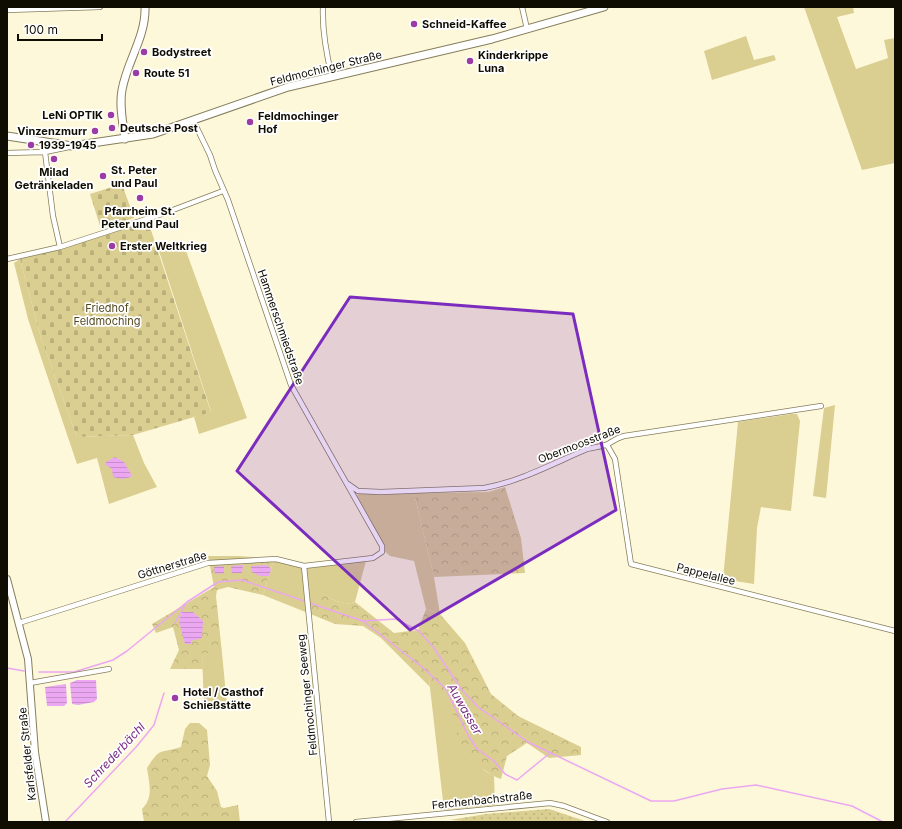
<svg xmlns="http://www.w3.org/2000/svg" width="902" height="829" viewBox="0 0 902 829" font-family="Inter,sans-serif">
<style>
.grass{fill:#dace90}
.forest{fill:url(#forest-crowns)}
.cemetery{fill:url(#cemetery-stones)}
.park{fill:url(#park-dots)}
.water{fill:url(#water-rules)}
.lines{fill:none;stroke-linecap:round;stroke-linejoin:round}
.stream{stroke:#eba7f1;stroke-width:1.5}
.minor-casing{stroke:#857e5c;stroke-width:6}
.tertiary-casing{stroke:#857e5c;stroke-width:8}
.secondary-casing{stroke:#857e5c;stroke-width:9}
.minor{stroke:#fff;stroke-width:4.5}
.tertiary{stroke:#fff;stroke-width:6}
.secondary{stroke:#fff;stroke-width:7}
.marked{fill:#7b2cbf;fill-opacity:0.2;stroke:#7b2cbf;stroke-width:3;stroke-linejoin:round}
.poi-dot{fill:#9b3ca4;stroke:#fff;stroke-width:1.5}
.labels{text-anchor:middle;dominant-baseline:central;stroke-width:3.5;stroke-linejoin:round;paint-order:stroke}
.poi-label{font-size:11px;font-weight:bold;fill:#0f0d02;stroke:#fff;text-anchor:start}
.street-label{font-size:11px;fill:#0f0d02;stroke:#fff}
.park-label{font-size:11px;fill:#544b21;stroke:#fff}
.water-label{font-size:12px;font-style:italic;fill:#782a80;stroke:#fff}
</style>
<defs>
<pattern id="forest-crowns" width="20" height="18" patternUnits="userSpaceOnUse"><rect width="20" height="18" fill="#dace90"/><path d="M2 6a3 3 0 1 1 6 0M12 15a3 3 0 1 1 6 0" fill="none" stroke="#bab07b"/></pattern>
<pattern id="cemetery-stones" width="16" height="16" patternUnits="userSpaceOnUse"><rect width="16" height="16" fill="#dace90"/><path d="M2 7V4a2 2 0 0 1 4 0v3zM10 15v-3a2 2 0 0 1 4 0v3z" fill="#bab07b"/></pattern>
<pattern id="park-dots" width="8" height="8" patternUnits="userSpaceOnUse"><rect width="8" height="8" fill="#dace90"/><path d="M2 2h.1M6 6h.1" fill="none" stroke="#bab07b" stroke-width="1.8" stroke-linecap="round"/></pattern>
<pattern id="water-rules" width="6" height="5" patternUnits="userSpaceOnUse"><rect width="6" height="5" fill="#eba7f1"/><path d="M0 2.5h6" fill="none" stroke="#c88fcd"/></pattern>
</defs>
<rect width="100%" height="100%" fill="#fef8da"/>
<path class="grass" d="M 804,7 L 853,7 L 854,13 L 837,17 L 856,69 L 888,58 L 884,40 L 895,38 L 895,163 L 862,170 Z
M 746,36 L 754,60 L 774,55 L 776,60 L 712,80 L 704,51 Z
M 182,240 L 247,418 L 199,434 L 194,417 L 211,411 L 158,248 Z
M 20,259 L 41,338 L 77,437 L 133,435 L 144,463 L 157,487 L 109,504 L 97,458 L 77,464 L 28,319 L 14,263 Z
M 835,405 L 826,498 L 813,496 L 824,408 Z
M 791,414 L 797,414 L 800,421 L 791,511 L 761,507 L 757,528 L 754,584 L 723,579 L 738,422 Z
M 360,493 L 414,493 L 434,577 L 440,614 L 426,609 L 414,561 L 390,556 L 383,550 L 356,496 Z
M 274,559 L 303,567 L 366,561 L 355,602 C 343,607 328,597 316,591 L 308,613 L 263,595 Z
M 202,653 L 222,653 L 227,705 L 204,707 Z
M 429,679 L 440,687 L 450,704 L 467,754 L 485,771 L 494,776 L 495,805 L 444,810 Z"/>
<path class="forest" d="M 505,487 L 521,538 L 525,573 L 434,577 L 414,493 L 488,492 Z
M 208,556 L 240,556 L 274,559 L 263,595 L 228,587 L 217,590 L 216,596 L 222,653 L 202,653 L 203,669 L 170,669 L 179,650 L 173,627 L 156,633 L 152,624 L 214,587 Z
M 317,591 C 328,597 343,607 355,602 L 394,633 L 418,630 L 426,609 L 440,614 L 465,643 L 491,694 L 518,716 L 581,747 L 581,755 L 549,758 L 527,743 L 507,756 L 501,779 C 488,775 465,757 460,744 C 457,739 457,731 456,726 C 452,706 445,691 429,679 L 430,687 L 381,638 L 363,626 L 335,624 L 308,613 L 307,594 Z
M 190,723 L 199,723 L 207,730 L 210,765 L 207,776 L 217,791 L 221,807 L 224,808 L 238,805 L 240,822 L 144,822 L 142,809 C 154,797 149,783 147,768 C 161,746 160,754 181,747 L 185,729 Z"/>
<path class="cemetery" d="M 122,184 L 134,218 L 101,229 L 90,194 Z
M 148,221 L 211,412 L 133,435 L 77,437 L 41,338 L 20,259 L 62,249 Z"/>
<path class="park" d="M 549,809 L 588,822 L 476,822 L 450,820 L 486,814 Z"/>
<path class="water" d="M 115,457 L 124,462 L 131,474 L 131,477 L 122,479 L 113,477 L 112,469 L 106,465 L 106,462 Z
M 243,565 L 242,573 L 232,573 L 231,566 Z
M 267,565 L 271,569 L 269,576 L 260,576 L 252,572 L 251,566 Z
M 224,566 L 224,573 L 215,574 L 214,567 Z
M 182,612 L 193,612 L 203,621 L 202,638 L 191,641 L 191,644 L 185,644 L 179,621 Z
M 77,680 L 96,680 L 97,699 L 94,702 L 78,705 L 72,704 L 70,683 Z
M 66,684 L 67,703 L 64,706 L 47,706 L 45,687 Z"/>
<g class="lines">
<path class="stream" d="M 363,621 L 422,667 L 446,689 L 468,735 L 477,749 L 494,761 L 505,774 L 517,780 L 550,753
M 175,623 L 186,603
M 7,668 L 24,671
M 39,672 L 74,672 L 113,660 L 127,651 L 187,602 L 218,582 L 242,580 L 363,621 L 396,619 L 419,631 L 434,648 L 461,689 L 478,707 L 528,742 L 651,801 L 674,801 L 722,789 L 756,785 L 852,806 L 883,822
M 65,822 L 137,746 L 154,725 L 164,693"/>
<g class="minor-casing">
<path id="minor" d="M 323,7 C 322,31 326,53 332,77
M 522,7 L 527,29
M 7,10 L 100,7
M 45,152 L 53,216 L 60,247
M 7,153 L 45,152 L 69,147
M 7,259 L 60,247 L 165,213 L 223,191
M 607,445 L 615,459 L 631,564 L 895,631
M 348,484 L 358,491 L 381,492 L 484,488 C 519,482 554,463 587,449 C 593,447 602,447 608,444 C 613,441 617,438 624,436 L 821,406
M 304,566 L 329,822
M 19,623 L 208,563 L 276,559 L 304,566 L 373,558 L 382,552 L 382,546 L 291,385 L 228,200 L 215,170 L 210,155 L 193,120
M 30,683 L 109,669
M 356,822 L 550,803 L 564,806 L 607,822"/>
</g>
<g class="tertiary-casing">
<path id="tertiary" d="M 7,579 L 28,659 L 35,752 L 46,822"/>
</g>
<g class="secondary-casing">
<path id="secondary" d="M 7,136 L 72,146 L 153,134 L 288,87 L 492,39 L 604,7
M 125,139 C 123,123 119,106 122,90 C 127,61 146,37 145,7"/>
</g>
<use href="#minor" class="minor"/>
<use href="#tertiary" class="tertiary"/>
<use href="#secondary" class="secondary"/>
</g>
<path class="marked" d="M 350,297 L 573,314 L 616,510 L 410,630 L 237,471 Z"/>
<g class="poi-dot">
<circle cx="414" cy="24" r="4"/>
<circle cx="144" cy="52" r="4"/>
<circle cx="470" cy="61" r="4"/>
<circle cx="136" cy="73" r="4"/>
<circle cx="111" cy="115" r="4"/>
<circle cx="250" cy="122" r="4"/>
<circle cx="112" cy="128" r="4"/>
<circle cx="95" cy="131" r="4"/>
<circle cx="31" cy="145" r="4"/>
<circle cx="54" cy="159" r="4"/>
<circle cx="103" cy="176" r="4"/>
<circle cx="140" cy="198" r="4"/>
<circle cx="112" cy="246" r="4"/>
<circle cx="175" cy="698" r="4"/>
</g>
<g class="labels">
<g class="poi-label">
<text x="422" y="24">Schneid-Kaffee</text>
<text x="152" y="52">Bodystreet</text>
<text x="478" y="55">Kinderkrippe<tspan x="478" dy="13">Luna</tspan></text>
<text x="144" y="73">Route 51</text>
<text x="103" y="115" text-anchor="end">LeNi OPTIK</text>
<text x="258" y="116">Feldmochinger<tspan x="258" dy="13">Hof</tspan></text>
<text x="120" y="128">Deutsche Post</text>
<text x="87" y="131" text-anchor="end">Vinzenzmurr</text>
<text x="39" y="145">1939-1945</text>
<text x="111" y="170">St. Peter<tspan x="111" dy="13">und Paul</tspan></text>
<text x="54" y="172" text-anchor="middle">Milad<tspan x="54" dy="13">Getränkeladen</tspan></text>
<text x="140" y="211" text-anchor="middle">Pfarrheim St.<tspan x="140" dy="13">Peter und Paul</tspan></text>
<text x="120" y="246">Erster Weltkrieg</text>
<text x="183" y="692">Hotel / Gasthof<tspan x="183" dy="13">Schießstätte</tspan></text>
</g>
<g class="street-label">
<text transform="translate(326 68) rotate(-14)">Feldmochinger Straße</text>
<text transform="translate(281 327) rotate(71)">Hammerschmiedstraße</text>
<text transform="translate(579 444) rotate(-21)">Obermoosstraße</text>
<text transform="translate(172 565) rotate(-17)">Göttnerstraße</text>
<text transform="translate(706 574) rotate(14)">Pappelallee</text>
<text transform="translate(307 695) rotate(-96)">Feldmochinger Seeweg</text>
<text transform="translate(27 754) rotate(-96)">Karlsfelder Straße</text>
<text transform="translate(482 800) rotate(-6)">Ferchenbachstraße</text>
</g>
<g class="park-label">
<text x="107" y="308">Friedhof<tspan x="107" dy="13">Feldmoching</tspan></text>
</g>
<g class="water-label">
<text transform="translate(465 709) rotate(60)">Auwasser</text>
<text transform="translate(114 755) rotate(-47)">Schrederbächl</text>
</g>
</g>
<rect width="902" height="829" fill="none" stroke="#0f0d02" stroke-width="16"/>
<path d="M18 34v6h84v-6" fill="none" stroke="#0f0d02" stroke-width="2"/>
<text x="24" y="34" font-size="12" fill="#0f0d02" stroke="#ffffff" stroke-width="3" paint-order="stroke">100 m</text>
</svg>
